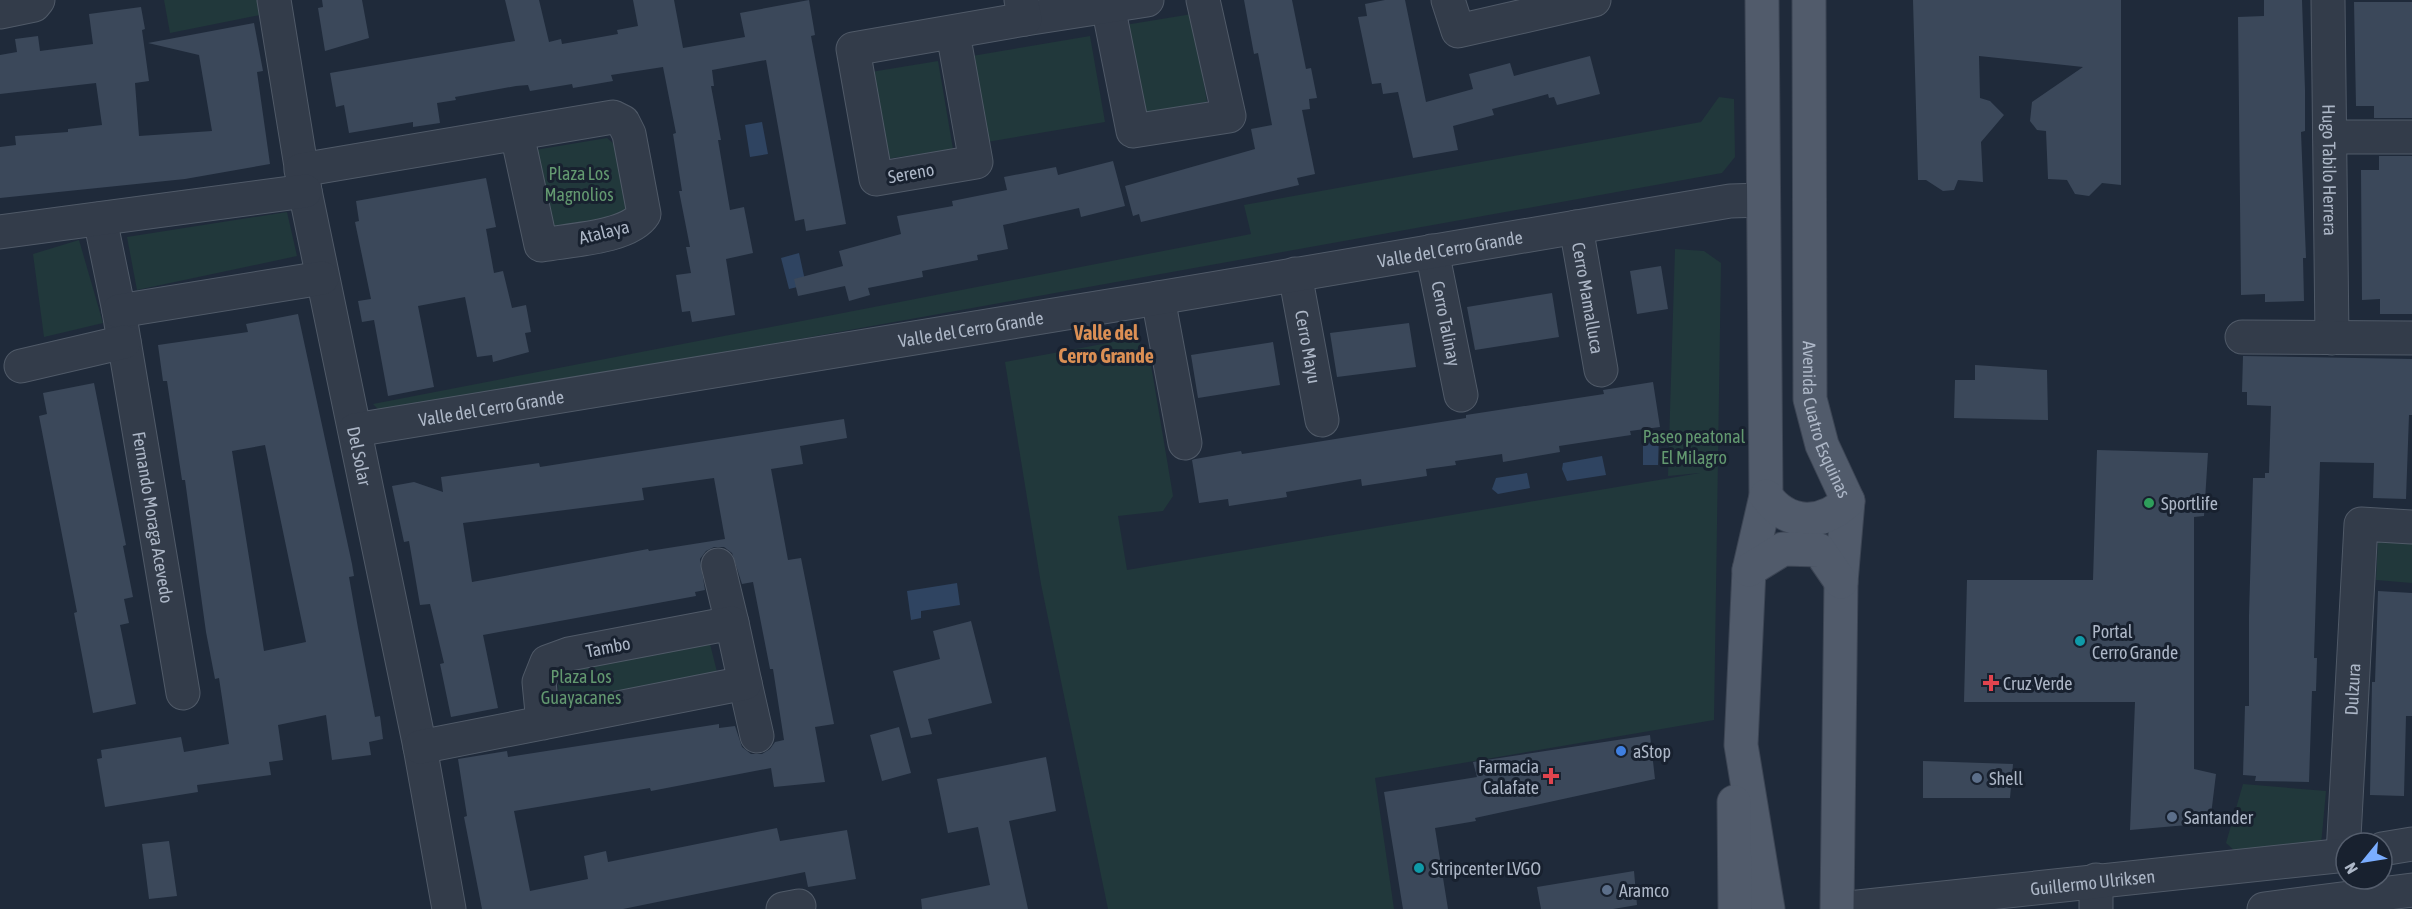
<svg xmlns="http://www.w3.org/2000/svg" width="2412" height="909" viewBox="0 0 2412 909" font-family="'Asap Condensed',sans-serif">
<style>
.green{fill:#21383b}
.water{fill:#2f4461}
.building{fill:#3b485a;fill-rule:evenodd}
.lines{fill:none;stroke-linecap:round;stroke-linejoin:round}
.minor-casing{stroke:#505a68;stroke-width:35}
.major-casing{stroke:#3c4554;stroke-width:35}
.minor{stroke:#333c4a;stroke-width:33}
.major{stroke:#515b6b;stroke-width:33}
.leisure-dot{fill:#2e9e5b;stroke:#18212f;stroke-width:2}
.culture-dot{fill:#0f9aa8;stroke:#18212f;stroke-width:2}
.health-dot{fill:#e0444e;stroke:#18212f;stroke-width:2}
.shop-dot{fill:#3f7fe0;stroke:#18212f;stroke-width:2}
.service-dot{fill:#5c6f8a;stroke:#18212f;stroke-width:2}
.labels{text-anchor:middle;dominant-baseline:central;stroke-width:6;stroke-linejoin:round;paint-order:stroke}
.street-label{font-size:18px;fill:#adb7c7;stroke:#18212f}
.park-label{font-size:18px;fill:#639970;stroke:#18212f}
.poi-label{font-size:18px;fill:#adb7c7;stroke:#18212f;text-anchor:start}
.neighbourhood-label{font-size:20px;font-weight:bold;fill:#db8f54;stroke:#18212f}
</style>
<rect width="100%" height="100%" fill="#1f2a3a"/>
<path class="green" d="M 164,0 L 257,0 L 260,15 L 170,33 Z
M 1192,14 L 1207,102 L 1140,113 L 1125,25 Z
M 1090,36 L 1105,122 L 987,142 L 972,56 Z
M 938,61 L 953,149 L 886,159 L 871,72 Z
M 1719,97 L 1734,99 L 1735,157 L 1722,173 L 383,414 L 373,404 L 1251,234 L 1244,205 L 1701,122 Z
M 607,138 L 614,144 L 628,210 L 622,216 L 550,228 L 535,150 Z
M 287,212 L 297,256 L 137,290 L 127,237 Z
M 79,240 L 103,323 L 44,337 L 33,254 Z
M 1675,249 L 1704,251 L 1721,263 L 1714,720 L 1375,778 L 1394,909 L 1108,909 L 1041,584 L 1005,362 L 1135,338 L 1149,353 L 1173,496 L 1163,511 L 1118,516 L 1127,570 L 1700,473 L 1668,476 Z
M 2378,540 L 2412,542 L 2412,583 L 2376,580 Z
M 710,644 L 719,680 L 560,711 L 557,670 Z
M 2243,784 L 2326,791 L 2321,845 L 2236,852 L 2226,843 Z"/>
<path class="water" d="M 762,122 L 768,154 L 750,157 L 745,125 Z
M 799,253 L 806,285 L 789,289 L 781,258 Z
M 1659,434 L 1658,465 L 1643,465 L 1643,435 Z
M 1602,456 L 1606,475 L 1567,481 L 1562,469 L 1563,463 Z
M 1527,473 L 1530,488 L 1498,494 L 1492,489 L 1496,478 Z
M 957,583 L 960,605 L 921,611 L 921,618 L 911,620 L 907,591 Z"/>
<path class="building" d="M 322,0 L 362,0 L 369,38 L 325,51 L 318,8 L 323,7 Z
M 505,0 L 539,0 L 549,42 L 561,39 L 562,44 L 618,34 L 617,30 L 638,26 L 633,0 L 674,0 L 683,48 L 745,37 L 740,13 L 809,0 L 815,35 L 811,36 L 846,224 L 806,231 L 804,219 L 795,221 L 766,60 L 712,70 L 714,86 L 711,86 L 721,140 L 718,140 L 730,210 L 744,207 L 753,253 L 726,259 L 735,315 L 692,322 L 690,311 L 682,312 L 676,275 L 691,273 L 686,247 L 690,247 L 679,191 L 682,191 L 673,134 L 676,133 L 663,67 L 611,75 L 613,81 L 573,88 L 572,84 L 530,91 L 528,85 L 516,86 L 455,97 L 456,100 L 437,103 L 440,123 L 413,127 L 413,122 L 349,133 L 344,105 L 336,107 L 330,73 L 515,41 Z
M 1244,0 L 1292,0 L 1306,69 L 1311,68 L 1317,98 L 1309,99 L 1310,109 L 1302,110 L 1315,174 L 1297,178 L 1299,185 L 1141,222 L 1139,214 L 1133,216 L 1125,186 L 1255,149 L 1251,129 L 1272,125 L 1258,53 L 1254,54 Z
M 1385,0 L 1405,0 L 1426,102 L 1473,89 L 1469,74 L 1510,63 L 1514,76 L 1590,56 L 1600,94 L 1557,105 L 1554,97 L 1549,98 L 1548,94 L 1492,109 L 1494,115 L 1453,126 L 1458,150 L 1413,158 L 1398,92 L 1383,94 L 1381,83 L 1372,84 L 1358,17 L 1367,16 L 1365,4 Z
M 1913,0 L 2121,0 L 2121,185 L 2102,183 L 2089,196 L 2075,194 L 2067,180 L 2048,179 L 2046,131 L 2037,130 L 2030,121 L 2032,102 L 2083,67 L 1979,56 L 1980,98 L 1990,101 L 2004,115 L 1981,142 L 1983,182 L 1958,180 L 1954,190 L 1943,191 L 1926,180 L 1918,180 Z
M 2264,0 L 2302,0 L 2305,90 L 2305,131 L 2301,132 L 2306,258 L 2303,258 L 2304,301 L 2265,302 L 2265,294 L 2241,295 L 2238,17 L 2264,16 Z
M 2354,2 L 2412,2 L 2412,118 L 2374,118 L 2374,106 L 2356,106 Z
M 141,7 L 145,29 L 142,30 L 149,81 L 135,83 L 139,136 L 212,131 L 199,55 L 148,43 L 254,23 L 263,71 L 257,72 L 270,164 L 185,179 L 0,198 L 0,147 L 16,145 L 15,136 L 68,132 L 68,129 L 102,125 L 96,83 L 0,94 L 0,55 L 17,52 L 15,39 L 38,36 L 40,51 L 93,44 L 89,14 Z
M 2379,156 L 2412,156 L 2412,314 L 2380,314 L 2380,299 L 2362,300 L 2361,170 L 2379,170 Z
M 1113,161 L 1125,206 L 1081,217 L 1079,208 L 1003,225 L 1008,249 L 977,255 L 978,260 L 922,271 L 923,277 L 868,288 L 870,295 L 849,301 L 845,286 L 798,296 L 794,279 L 843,266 L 839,251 L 901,234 L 897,216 L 953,206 L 952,201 L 1007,190 L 1004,177 L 1056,167 L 1058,175 Z
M 486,178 L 496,227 L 486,229 L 494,273 L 503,271 L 512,308 L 526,305 L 531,332 L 525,333 L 529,352 L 493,362 L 492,355 L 477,357 L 465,297 L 418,306 L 434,387 L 388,396 L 374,320 L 362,322 L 358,301 L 371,299 L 355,222 L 359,221 L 356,201 Z
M 1661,266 L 1668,309 L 1637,314 L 1630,271 Z
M 1552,293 L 1559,337 L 1475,350 L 1467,307 Z
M 298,314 L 352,564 L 354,576 L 349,577 L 358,628 L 375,717 L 380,716 L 383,739 L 369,742 L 371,755 L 332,760 L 326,715 L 278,725 L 283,760 L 269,762 L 271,775 L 197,785 L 198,792 L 105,807 L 97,759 L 102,758 L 101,750 L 181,737 L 184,752 L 229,744 L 219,678 L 215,679 L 206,632 L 185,480 L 182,480 L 167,381 L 163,381 L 158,345 L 248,332 L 246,324 ZM 265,445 L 306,642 L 264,651 L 232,451 Z
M 1409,323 L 1416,367 L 1337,377 L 1330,333 Z
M 1273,342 L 1280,385 L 1198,398 L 1191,355 Z
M 2243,356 L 2412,359 L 2412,415 L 2409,415 L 2406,499 L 2373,498 L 2374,463 L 2320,462 L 2314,658 L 2317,658 L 2316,691 L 2312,691 L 2309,782 L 2255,781 L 2256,776 L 2243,775 L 2245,706 L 2249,706 L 2249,616 L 2253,478 L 2265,478 L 2265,473 L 2269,473 L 2271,406 L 2247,405 L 2247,392 L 2242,392 Z
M 1975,365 L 2047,370 L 2048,420 L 1954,418 L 1955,380 L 1975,380 Z
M 1653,382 L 1660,427 L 1630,431 L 1631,435 L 1559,446 L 1560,452 L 1503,462 L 1502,454 L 1455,461 L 1456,465 L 1426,469 L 1427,476 L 1362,486 L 1361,479 L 1286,492 L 1287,497 L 1229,506 L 1228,499 L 1199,503 L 1192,460 L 1195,459 L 1241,451 L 1242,454 L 1466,418 L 1466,415 L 1604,394 L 1603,390 Z
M 94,383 L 126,545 L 123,546 L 133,597 L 124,599 L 129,623 L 120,625 L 136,704 L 93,713 L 74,613 L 77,612 L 39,416 L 47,414 L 43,393 Z
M 844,419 L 847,438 L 800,446 L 803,464 L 771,469 L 788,560 L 801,558 L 834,724 L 815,727 L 825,782 L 774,787 L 771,768 L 651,791 L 650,788 L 514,811 L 530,891 L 588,879 L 584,856 L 606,851 L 608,862 L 777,828 L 780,841 L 847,830 L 856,879 L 808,887 L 805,872 L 623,909 L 482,909 L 464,817 L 467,816 L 458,759 L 507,751 L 508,757 L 719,724 L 719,728 L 735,726 L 742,747 L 751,754 L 762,754 L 770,749 L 775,742 L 784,740 L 773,669 L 770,669 L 753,582 L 742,584 L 732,553 L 724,547 L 714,547 L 706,551 L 700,559 L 705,590 L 695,592 L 696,596 L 483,635 L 498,708 L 451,717 L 440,664 L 444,663 L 430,604 L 420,605 L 409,541 L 404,542 L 392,486 L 414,482 L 443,492 L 441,477 L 539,463 L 540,467 ZM 714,478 L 725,539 L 649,551 L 648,549 L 472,582 L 463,523 L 644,500 L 642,488 Z
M 2097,450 L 2208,453 L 2204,516 L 2194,517 L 2194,769 L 2216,774 L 2210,823 L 2130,830 L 2135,702 L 1964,702 L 1967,580 L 2093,580 Z
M 2378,591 L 2412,593 L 2412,716 L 2406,716 L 2404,796 L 2370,795 L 2372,682 L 2375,682 Z
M 971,621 L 992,703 L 928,719 L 932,734 L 911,738 L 893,671 L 940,659 L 933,631 Z
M 899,727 L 911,773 L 882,781 L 870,735 Z
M 1650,735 L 1655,779 L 1475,818 L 1476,821 L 1435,828 L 1448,909 L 1403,909 L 1384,792 L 1477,777 L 1473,762 Z
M 1046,757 L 1056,811 L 1009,821 L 1028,909 L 922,909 L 921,899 L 990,885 L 978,827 L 948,833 L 937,779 Z
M 1923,761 L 2013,764 L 2010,798 L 1923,798 Z
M 169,841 L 177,896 L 149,899 L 142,844 Z
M 1634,871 L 1637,905 L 1613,909 L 1541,909 L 1537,887 Z"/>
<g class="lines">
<g class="minor-casing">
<g id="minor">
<path id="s1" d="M 274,0 L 305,191 L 420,747 L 449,909"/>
<path d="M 1448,0 L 1458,31 L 1594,0"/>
<path id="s2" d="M 2328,0 L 2332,338"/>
<path d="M 1108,6 L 1133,131 L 1229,116 L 1203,0"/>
<path d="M 0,12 L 34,5 L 38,0"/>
<path d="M 1025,19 L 1147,0"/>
<path d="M 953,33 L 976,162 L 876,179 L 853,49 L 1025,19 L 1021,0"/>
<path d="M 2330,137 L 2412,137"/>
<path d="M 301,170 L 613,117 L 623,122 L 629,134 L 644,214 C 629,238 568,240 541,245 L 517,134"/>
<path id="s3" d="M 100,219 L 119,311 L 183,693"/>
<path id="s4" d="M 1576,227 L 1601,370"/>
<path d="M 0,232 L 305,191"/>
<path id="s5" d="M 1432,251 L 1461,395"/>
<path id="s6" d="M 1295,274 L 1322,420"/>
<path d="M 1158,298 L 1185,443"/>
<path d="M 119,311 L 322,278"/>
<path d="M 2242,337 L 2412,338"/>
<path d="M 21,366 L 124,342"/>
<path id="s7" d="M 355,430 L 1158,298 L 1730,201 L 1763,200"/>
<path d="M 718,565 L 732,623"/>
<path d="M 745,683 L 757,736"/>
<path d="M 420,747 L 745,683 L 732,623 L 569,654 L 547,662 L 539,682 L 543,723"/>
<path d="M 2382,849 L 2412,844"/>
<path id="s8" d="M 2343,855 L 2361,524 L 2412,527"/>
<path d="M 2096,880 L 2096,909"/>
<path d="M 783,909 L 799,906"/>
<path id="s9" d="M 1839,909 L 2346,855"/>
<path d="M 2264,909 L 2412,890"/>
</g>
</g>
<g class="major-casing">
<g id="major">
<path d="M 1762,0 L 1766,496 L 1749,570 L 1741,745 L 1768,909"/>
<path id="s10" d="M 1809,0 L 1810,399 L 1822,445 L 1848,501 L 1841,582 L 1837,909"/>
<path d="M 1766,496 C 1788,526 1822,526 1848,501"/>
<path d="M 1749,570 L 1783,549 L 1819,550 L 1841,582"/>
<path d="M 1734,802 L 1735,909"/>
</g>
</g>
<use href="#minor" class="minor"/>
<use href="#major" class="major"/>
</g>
<circle class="leisure-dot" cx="2149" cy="503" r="6"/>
<g class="culture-dot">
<circle cx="2080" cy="641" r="6"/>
<circle cx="1419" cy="868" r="6"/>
</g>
<g class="health-dot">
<path d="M1988 674h6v6h6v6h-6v6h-6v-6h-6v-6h6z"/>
<path d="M1548 767h6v6h6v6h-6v6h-6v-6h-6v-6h6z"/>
</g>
<circle class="shop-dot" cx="1621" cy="751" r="6"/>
<g class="service-dot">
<circle cx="1977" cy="778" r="6"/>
<circle cx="2172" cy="817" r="6"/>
<circle cx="1607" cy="890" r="6"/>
</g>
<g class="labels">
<g class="street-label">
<text stroke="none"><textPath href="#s2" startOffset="170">Hugo Tabilo Herrera</textPath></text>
<text transform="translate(911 173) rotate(-10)">Sereno</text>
<text transform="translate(604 232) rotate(-14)">Atalaya</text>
<text stroke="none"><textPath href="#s7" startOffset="1110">Valle del Cerro Grande</textPath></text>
<text stroke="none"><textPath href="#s4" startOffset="72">Cerro Mamalluca</textPath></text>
<text stroke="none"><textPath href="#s5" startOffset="74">Cerro Talinay</textPath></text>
<text stroke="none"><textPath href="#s7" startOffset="624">Valle del Cerro Grande</textPath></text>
<text stroke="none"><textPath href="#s6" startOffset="74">Cerro Mayu</textPath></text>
<text stroke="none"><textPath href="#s7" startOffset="138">Valle del Cerro Grande</textPath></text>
<text stroke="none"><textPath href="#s10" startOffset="422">Avenida Cuatro Esquinas</textPath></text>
<text stroke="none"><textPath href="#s1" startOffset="464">Del Solar</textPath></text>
<text stroke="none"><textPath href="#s3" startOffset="303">Fernando Moraga Acevedo</textPath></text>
<text transform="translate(608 647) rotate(-11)">Tambo</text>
<text stroke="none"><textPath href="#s8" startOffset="166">Dulzura</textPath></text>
<text stroke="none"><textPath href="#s9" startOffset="255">Guillermo Ulriksen</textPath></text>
</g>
<g class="park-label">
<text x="579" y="173">Plaza Los<tspan x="579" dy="21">Magnolios</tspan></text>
<text x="1694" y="436">Paseo peatonal<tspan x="1694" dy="21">El Milagro</tspan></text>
<text x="581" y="676">Plaza Los<tspan x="581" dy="21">Guayacanes</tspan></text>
</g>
<g class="poi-label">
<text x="2161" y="503">Sportlife</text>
<text x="2092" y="631">Portal<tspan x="2092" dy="21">Cerro Grande</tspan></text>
<text x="2003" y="683">Cruz Verde</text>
<text x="1633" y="751">aStop</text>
<text x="1539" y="766" text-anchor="end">Farmacia<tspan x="1539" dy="21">Calafate</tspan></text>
<text x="1989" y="778">Shell</text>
<text x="2184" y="817">Santander</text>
<text x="1431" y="868">Stripcenter LVGO</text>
<text x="1619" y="890">Aramco</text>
</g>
<g class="neighbourhood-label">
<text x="1106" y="332">Valle del<tspan x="1106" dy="23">Cerro Grande</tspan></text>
</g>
</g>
<g transform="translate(2364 861) rotate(240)"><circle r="28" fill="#18212f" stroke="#545d6c" stroke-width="1.5"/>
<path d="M0-4.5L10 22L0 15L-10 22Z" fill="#7aadff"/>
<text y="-9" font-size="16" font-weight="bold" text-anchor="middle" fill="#adb7c7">N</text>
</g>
</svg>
